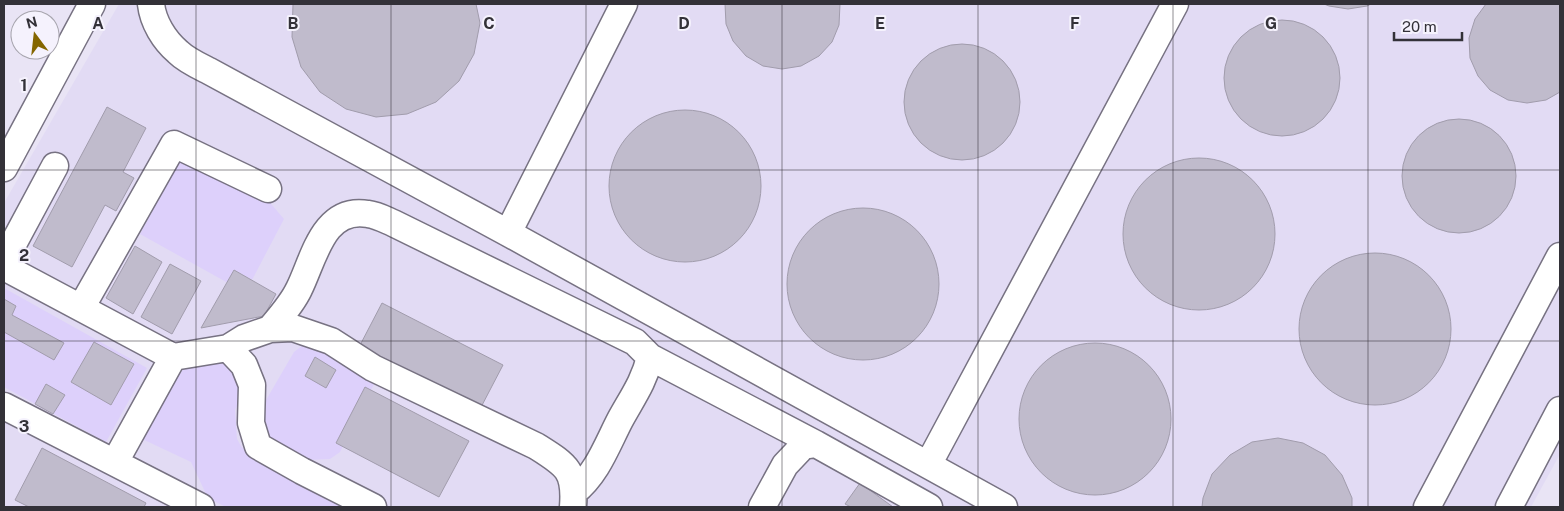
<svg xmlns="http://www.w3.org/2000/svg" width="1564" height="511" viewBox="0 0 1564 511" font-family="'Public Sans',sans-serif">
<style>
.built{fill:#e2dbf4}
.green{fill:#ddd0fb}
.building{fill:#c0bbcc;stroke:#a19cac}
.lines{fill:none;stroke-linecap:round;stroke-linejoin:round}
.minor-casing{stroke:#777282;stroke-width:29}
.minor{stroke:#fff;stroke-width:26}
.grid{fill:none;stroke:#333138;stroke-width:1;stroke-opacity:0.55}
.grid-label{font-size:16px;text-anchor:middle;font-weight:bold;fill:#333138;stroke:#f5f2fd;stroke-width:4;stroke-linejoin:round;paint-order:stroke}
</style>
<rect width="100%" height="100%" fill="#e9e4f5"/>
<path class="built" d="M 119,4 L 1560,4 L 1560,454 L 1531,507 L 4,507 L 4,203 Z"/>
<path class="green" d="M 196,161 L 266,198 L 284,219 L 252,280 L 234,270 L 228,283 L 140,234 L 179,162 Z
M 4,288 L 147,368 L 106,442 L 4,387 Z
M 303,345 C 326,351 359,367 374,384 L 340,452 L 330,459 L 307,460 L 274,441 L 265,431 L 262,407 L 294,352 Z
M 214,360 L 229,367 L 239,375 L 240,399 L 235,410 L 237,439 L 241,446 L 250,456 L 347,507 L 226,507 L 208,498 L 191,462 L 140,438 L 172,385 L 184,368 Z"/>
<path class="building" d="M 293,4 L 476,4 L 480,23 L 474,54 L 459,81 L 436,102 L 407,114 L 376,117 L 346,109 L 320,92 L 301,67 L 292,37 Z
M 725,4 L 840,4 L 839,25 L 832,42 L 819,56 L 801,66 L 782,69 L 763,66 L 746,56 L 733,41 L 726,24 Z
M 1324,4 L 1371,4 L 1367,6 L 1348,9 L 1329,6 Z
M 1486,4 L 1560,4 L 1560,92 L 1546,100 L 1527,103 L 1508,100 L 1490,90 L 1478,76 L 1470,58 L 1469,38 L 1475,19 Z
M1224 78a58 58 0 1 1 116 0a58 58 0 1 1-116 0Z
M904 102a58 58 0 1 1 116 0a58 58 0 1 1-116 0Z
M 107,107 L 146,128 L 123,172 L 134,178 L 116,211 L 105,205 L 72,267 L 33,246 Z
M609 186a76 76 0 1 1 152 0a76 76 0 1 1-152 0Z
M1402 176a57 57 0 1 1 114 0a57 57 0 1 1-114 0Z
M1123 234a76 76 0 1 1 152 0a76 76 0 1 1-152 0Z
M787 284a76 76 0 1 1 152 0a76 76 0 1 1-152 0Z
M 135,246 L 162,262 L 133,314 L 106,298 Z
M1299 329a76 76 0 1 1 152 0a76 76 0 1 1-152 0Z
M 170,264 L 201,281 L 172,334 L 141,317 Z
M 234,270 L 276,294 L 264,316 L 201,328 Z
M 4,299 L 16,306 L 12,315 L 64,343 L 54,360 L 4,332 Z
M 382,303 L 503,365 L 479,411 L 358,349 Z
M 94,342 L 134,364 L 111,405 L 71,382 Z
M1019 419a76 76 0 1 1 152 0a76 76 0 1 1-152 0Z
M 315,357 L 336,370 L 326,388 L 305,376 Z
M 46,384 L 65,395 L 53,414 L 35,404 Z
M 365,387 L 469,441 L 439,497 L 336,443 Z
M 1278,438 L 1303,443 L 1325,455 L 1342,475 L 1352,498 L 1352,507 L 1202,507 L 1203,498 L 1212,474 L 1230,455 L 1252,442 Z
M 42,448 L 146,503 L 144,507 L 29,507 L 15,500 Z
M 860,483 L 893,507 L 851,507 L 845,504 Z"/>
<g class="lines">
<g class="minor-casing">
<path id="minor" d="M 151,4 C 153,22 164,40 178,52 C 186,60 199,66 209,71 L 508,233 L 1004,507
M 4,168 L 92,4
M 508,233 L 624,4
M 4,261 L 55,166
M 4,267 L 173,357 L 228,348 L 244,338 L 270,329 L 293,328 L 331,341 L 373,368 L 536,446 C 566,465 576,470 573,507
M 81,308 L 174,144 L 268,189
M 270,329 C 280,317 292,304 299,289 C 314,259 323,206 368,214 C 377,215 386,220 393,223 L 635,342 L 650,357 C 644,382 632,398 620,420 C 607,445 597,474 574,492
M 228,348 L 244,365 L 252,385 L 251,423 L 258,446 L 302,471 L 373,507
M 650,357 L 816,444
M 4,406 L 201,507
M 115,462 L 173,357
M 928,465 L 1175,4
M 762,507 L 785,465 L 803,446 L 816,444 L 929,507
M 1427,507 L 1560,256
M 1509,507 L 1560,410"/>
</g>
<use href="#minor" class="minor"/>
</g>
<path class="grid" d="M 196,4 L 196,507M 391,4 L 391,507M 586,4 L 586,507M 782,4 L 782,507M 978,4 L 978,507M 1173,4 L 1173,507M 1368,4 L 1368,507M 4,170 L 1560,170M 4,341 L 1560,341"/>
<g class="grid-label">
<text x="98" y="29">A</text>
<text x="293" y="29">B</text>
<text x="489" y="29">C</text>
<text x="684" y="29">D</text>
<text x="880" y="29">E</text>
<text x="1075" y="29">F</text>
<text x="1271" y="29">G</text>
<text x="24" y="91">1</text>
<text x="24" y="261">2</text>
<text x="24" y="432">3</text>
</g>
<rect width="1564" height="511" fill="none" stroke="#333138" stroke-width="10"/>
<g transform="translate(35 35) rotate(345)"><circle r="24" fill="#f5f2fd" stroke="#a7a5ae"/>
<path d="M0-4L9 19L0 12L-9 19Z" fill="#846600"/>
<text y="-8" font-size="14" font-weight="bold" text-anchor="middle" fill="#333138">N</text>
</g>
<path d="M1394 32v8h68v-8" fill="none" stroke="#333138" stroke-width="2.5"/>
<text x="1402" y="32" font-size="15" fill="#333138" stroke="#f5f2fd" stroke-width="4" paint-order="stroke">20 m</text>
</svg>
